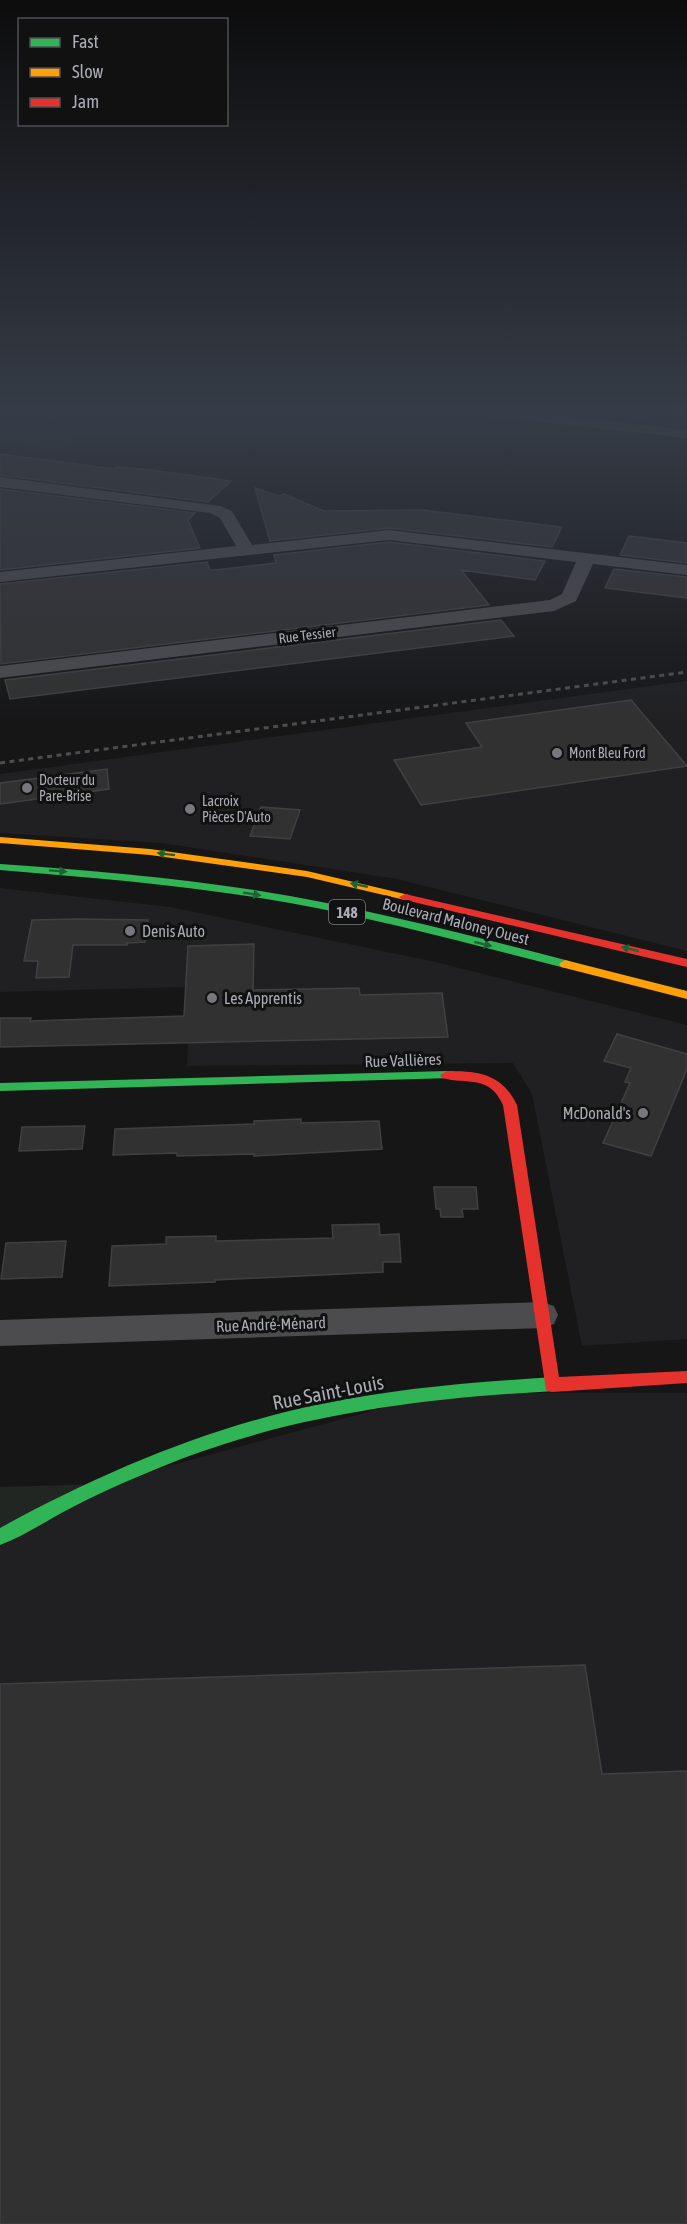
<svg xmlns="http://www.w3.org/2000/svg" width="687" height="2224" viewBox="0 0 687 2224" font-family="'Asap Condensed',sans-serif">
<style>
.built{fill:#202022}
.green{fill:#212622}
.building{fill:#313132;stroke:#404043;stroke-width:1.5}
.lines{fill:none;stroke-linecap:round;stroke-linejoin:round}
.street{fill:#4c4c4f;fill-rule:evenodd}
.fast{fill:#30b455;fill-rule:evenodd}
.slow{fill:#ff9f0a;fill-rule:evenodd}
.jam{fill:#e5322d;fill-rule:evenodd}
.rail{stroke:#4c4d50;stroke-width:3;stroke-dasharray:5 4.5;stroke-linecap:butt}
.oneway{fill:#206234}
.poi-dot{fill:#76787e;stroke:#111112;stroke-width:2}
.labels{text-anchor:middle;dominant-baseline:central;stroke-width:6;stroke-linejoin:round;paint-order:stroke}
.far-street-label{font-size:14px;fill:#aaacb6;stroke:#111112}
.far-poi-label{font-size:14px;fill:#aaacb6;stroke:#111112;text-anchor:start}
.shield{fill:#111112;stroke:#7c7e85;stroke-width:1.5}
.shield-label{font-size:15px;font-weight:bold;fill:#aaacb6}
.street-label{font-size:16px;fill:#aaacb6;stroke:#111112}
.poi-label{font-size:16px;fill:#aaacb6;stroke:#111112;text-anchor:start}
.near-street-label{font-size:20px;fill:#aaacb6;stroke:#111112}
</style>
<rect width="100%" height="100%" fill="#161617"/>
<path class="built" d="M 542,411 L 686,411 L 679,426 Z
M 687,681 L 687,951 L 397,879 L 162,843 L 0,833 L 0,774 Z
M 0,888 L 170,907 L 431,961 L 687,1025 L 687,1339 L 582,1346 L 532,1094 L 513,1063 L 187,1066 L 190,987 L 0,992 Z
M 439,1393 L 687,1393 L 687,2224 L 0,2224 L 0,1542 L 101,1484 Z"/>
<path class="green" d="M 0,411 L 59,411 L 45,423 L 91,428 L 64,450 L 0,443 Z
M 101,1484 L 0,1537 L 0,1487 Z"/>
<path class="building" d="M 0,454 L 114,469 L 116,467 L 151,470 L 231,481 L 208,502 L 0,475 Z
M 255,488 L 279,496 L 284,494 L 324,511 L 422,510 L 562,527 L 552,547 L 389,528 L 270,541 Z
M 0,489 L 195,513 L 188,520 L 200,548 L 0,570 Z
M 629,536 L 687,543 L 687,563 L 620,555 Z
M 389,542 L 545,561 L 535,580 L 461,570 L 489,605 L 1,664 L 0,584 L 207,562 L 210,570 L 216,570 L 276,563 L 274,555 Z
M 614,569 L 687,577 L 687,598 L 605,588 Z
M 501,620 L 514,636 L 10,699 L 5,680 Z
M 631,700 L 687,766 L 421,805 L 394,760 L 482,747 L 466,723 Z
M 107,769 L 109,789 L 0,804 L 0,783 Z
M 261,807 L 300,810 L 290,839 L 250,836 Z
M 77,919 L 148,920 L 145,942 L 127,943 L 127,945 L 73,945 L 69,977 L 36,978 L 38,961 L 24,961 L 32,920 Z
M 254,944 L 253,990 L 359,988 L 360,995 L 442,993 L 448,1037 L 0,1047 L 0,1018 L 31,1018 L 30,1021 L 184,1016 L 188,946 Z
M 617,1034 L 687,1054 L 687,1069 L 651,1156 L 603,1143 L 630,1083 L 625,1082 L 631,1068 L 604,1061 Z
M 301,1119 L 301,1123 L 379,1121 L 382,1149 L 254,1156 L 254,1154 L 177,1156 L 177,1153 L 113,1155 L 115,1129 L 254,1124 L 254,1121 Z
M 85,1126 L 82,1149 L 19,1151 L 22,1127 Z
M 434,1187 L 476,1187 L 478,1209 L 462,1209 L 463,1217 L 441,1217 L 440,1209 L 436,1209 Z
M 379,1224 L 380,1235 L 399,1234 L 401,1262 L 383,1262 L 383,1272 L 215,1280 L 215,1282 L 109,1286 L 112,1246 L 166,1244 L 166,1237 L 216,1236 L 216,1241 L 333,1238 L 332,1225 Z
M 66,1241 L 62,1277 L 1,1279 L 6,1243 Z
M 585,1665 L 602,1774 L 687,1771 L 687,2224 L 0,2224 L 0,1684 Z"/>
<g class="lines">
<path class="street" d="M 468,411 L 519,411 L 687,430 L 687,438 L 475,415 Z
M 0,477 L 220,506 L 232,511 L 252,545 L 389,530 L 687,565 L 687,575 L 593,564 L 576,601 L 554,611 L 0,678 L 0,666 L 550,600 L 562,594 L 576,562 L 389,540 L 0,582 L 0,572 L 236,546 L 220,518 L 210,513 L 0,487 Z
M 542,1302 L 554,1306 L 558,1315 L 554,1324 L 542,1328 L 0,1346 L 0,1320 Z"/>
<path class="fast" d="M 0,864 C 97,871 194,879 290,896 C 384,913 477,937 569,961 L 571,964 L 565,968 C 474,945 383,920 290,903 C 194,886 97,878 0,870 Z
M 447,1071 L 454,1075 L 452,1078 L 0,1091 L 0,1083 Z
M 555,1377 L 561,1379 L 563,1384 L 561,1389 L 555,1391 C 427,1398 302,1413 181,1459 C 143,1474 105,1490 69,1509 C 46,1521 24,1536 0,1545 L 0,1528 C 101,1473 208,1427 321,1404 C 398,1388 476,1382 555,1377 Z"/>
<path class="slow" d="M 0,837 L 150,849 L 307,871 L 409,895 L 411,897 L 405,900 L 307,877 L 150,855 L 0,843 Z
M 565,960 L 687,991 L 687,999 L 561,967 L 559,964 Z"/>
<path class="jam" d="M 405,894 L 687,959 L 687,967 L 401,899 L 399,897 Z
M 447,1071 C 479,1071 502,1074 517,1105 L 559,1377 L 687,1371 L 687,1383 L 552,1392 L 546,1390 L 503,1105 C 489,1074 468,1085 442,1078 L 440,1075 Z"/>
<path class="rail" d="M 0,763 L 687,672"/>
</g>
<defs><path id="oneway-solid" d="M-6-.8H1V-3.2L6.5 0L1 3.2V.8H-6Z" transform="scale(1.5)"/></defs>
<g class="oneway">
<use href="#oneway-solid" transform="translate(166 854) rotate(-173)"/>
<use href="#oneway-solid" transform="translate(58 871) rotate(4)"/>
<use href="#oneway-solid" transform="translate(359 885) rotate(-168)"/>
<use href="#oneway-solid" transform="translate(252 894) rotate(9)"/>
<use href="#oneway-solid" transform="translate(483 944) rotate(14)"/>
<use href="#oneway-solid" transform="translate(630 949) rotate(-166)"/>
</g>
<linearGradient id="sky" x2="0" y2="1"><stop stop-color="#0c0c0d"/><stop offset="0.57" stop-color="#363c47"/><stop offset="1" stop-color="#363c47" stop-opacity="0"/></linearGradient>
<rect width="687" height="723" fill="url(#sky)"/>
<g class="poi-dot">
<circle cx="557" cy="753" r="6"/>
<circle cx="27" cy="788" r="6"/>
<circle cx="190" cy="809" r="6"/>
<circle cx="130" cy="931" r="6"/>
<circle cx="212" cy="998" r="6"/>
<circle cx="643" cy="1113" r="6"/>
</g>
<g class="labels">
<g class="far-street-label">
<text transform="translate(307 635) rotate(-7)">Rue Tessier</text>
</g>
<g class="far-poi-label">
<text x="569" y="753">Mont Bleu Ford</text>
<text x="39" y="780">Docteur du<tspan x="39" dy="16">Pare-Brise</tspan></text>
<text x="202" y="801">Lacroix<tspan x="202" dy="16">Pièces D'Auto</tspan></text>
</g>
<rect class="shield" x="329" y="900" width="36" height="24" rx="4.5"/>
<g class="shield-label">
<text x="347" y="912">148</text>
</g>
<g class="street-label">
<text transform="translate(456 921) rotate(14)">Boulevard Maloney Ouest</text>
<text transform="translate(403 1060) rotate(-2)">Rue Vallières</text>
<text transform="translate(271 1324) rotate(-2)">Rue André-Ménard</text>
</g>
<g class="poi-label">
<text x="142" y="931">Denis Auto</text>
<text x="224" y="998">Les Apprentis</text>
<text x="631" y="1113" text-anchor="end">McDonald's</text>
</g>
<g class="near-street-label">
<text transform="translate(328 1392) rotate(-11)">Rue Saint-Louis</text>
</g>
</g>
<rect x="18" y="18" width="210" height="108" fill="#111112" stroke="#4e4f54" stroke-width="1.5"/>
<rect x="30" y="38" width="30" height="9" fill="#30b455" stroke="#4e4f54" stroke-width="1.5"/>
<text x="72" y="48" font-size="18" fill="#aaacb6">Fast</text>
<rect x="30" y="68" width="30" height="9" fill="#ff9f0a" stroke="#4e4f54" stroke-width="1.5"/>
<text x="72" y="78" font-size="18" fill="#aaacb6">Slow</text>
<rect x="30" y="98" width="30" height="9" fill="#e5322d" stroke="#4e4f54" stroke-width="1.5"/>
<text x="72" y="108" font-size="18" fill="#aaacb6">Jam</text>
</svg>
